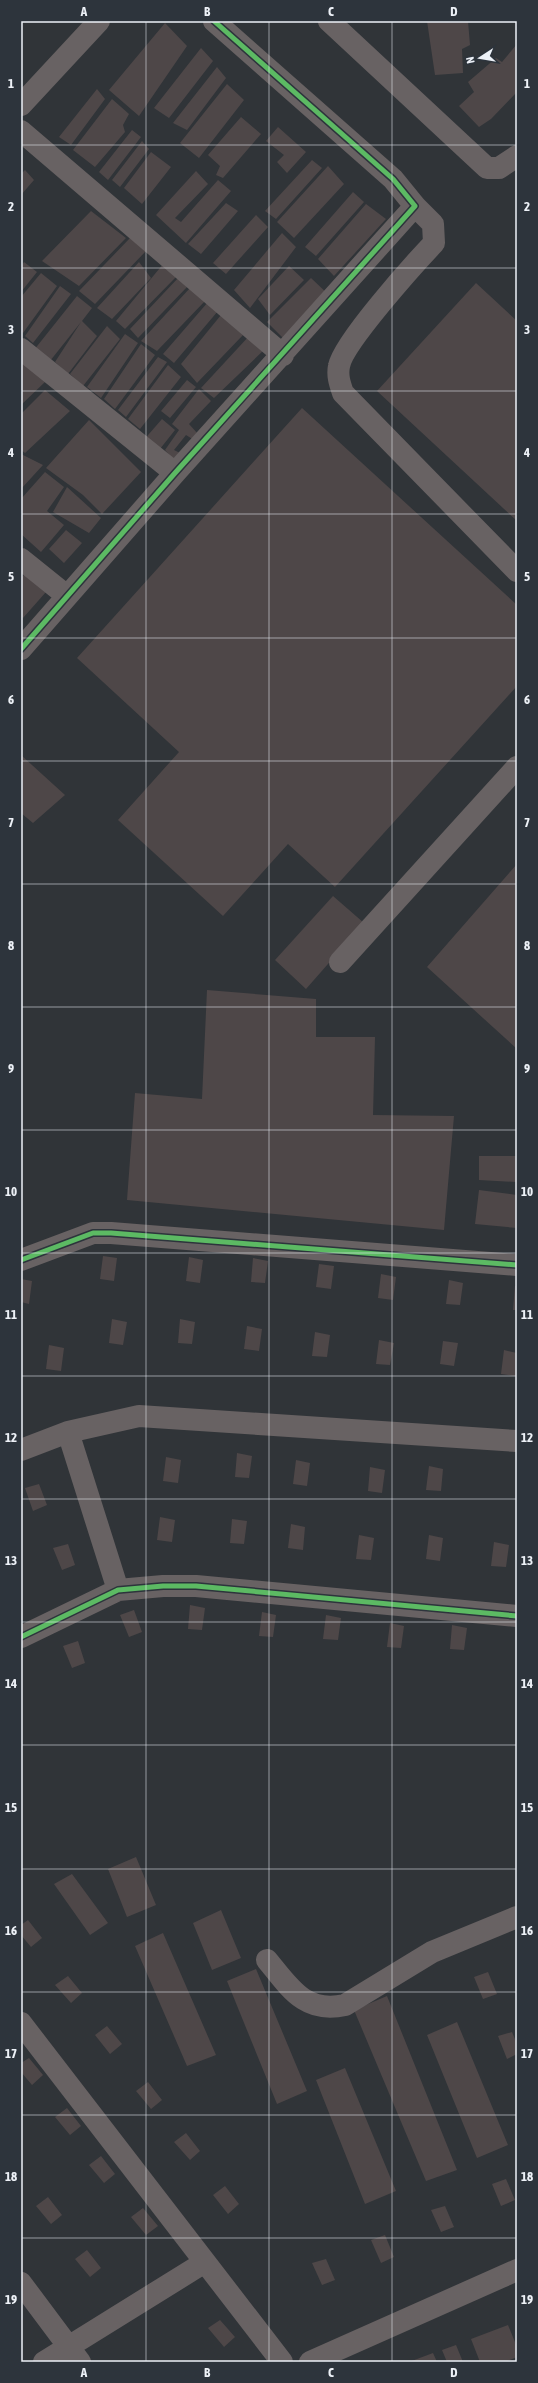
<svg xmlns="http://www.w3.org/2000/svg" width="538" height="2383" viewBox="0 0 538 2383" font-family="'Asap Condensed',sans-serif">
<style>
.building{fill:#4e4748}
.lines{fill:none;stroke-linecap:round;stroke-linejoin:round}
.minor{stroke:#686263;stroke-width:22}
.cycleway-casing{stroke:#2d343c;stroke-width:8}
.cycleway{stroke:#5cba63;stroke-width:5}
.grid{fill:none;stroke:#edf1f7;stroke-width:1;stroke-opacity:0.55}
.neatline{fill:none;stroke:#edf1f7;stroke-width:1.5}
.grid-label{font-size:13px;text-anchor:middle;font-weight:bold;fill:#edf1f7}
</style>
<rect width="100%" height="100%" fill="#303438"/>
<path class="building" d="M 427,21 L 468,21 L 470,45 L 462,49 L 463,73 L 435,75 Z
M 165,23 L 187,46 L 139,116 L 109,90 Z
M 517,44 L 517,92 L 491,119 L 479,127 L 459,106 L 474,92 L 468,82 L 496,58 L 502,62 Z
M 201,48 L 213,61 L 169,118 L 154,108 Z
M 217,67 L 226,78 L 187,130 L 173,123 Z
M 227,84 L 244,100 L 199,158 L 180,143 Z
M 97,89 L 105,99 L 71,145 L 59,137 Z
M 112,99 L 129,114 L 123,125 L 125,132 L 95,167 L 73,150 Z
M 241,117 L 261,134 L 223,178 L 216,175 L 220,166 L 208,155 Z
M 278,127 L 306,152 L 287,173 L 277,162 L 284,155 L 266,141 Z
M 132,130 L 141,137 L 108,180 L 99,172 Z
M 142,141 L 149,149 L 120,187 L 112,180 Z
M 151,152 L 171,167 L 142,204 L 124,188 Z
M 312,160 L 322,168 L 276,219 L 265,211 Z
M 328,166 L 344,184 L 294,238 L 277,222 Z
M 25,170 L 34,180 L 21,195 L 21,174 Z
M 196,171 L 208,184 L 175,218 L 181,222 L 218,180 L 231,191 L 186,243 L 156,215 Z
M 353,192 L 364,202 L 316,256 L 305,247 Z
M 226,203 L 238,211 L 201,254 L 188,244 Z
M 366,204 L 386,219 L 334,276 L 318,259 Z
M 91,211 L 126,238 L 79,286 L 42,261 Z
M 256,215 L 268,227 L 226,274 L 213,263 Z
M 282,233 L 296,247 L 250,308 L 234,290 Z
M 130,238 L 146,251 L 95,304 L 79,291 Z
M 24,262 L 37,272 L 21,292 L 21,267 Z
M 139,262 L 151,278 L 112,319 L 97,308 Z
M 164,263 L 176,277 L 125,329 L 116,321 Z
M 289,266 L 304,280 L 270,315 L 258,299 Z
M 41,273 L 57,286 L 23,333 L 21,331 L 21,297 Z
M 179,277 L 187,287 L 138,338 L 130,329 Z
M 311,278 L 330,296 L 283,338 L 267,322 Z
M 476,283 L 517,321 L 517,521 L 377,391 Z
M 60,286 L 71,294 L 33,343 L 25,336 Z
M 190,288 L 205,301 L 157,351 L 141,341 Z
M 77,296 L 92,308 L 82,321 L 97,336 L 68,374 L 55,362 L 81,322 L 50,361 L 34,350 Z
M 208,302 L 218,311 L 174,363 L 163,354 Z
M 221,315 L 243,335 L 197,383 L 181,364 Z
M 107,326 L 120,339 L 83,386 L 70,374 Z
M 125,334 L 138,343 L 101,398 L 87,387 Z
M 250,335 L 265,349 L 214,398 L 201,388 Z
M 141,344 L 155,355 L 115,409 L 104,399 Z
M 21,356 L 46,381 L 21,405 Z
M 158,357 L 167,362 L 126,417 L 118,410 Z
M 168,365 L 181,377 L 140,429 L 128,419 Z
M 187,380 L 196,387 L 170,418 L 161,411 Z
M 199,389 L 211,401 L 189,424 L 198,434 L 194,440 L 186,435 L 174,450 L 180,453 L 173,459 L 165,450 L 179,430 L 172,424 Z
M 45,390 L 70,411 L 25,453 L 21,450 L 21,414 Z
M 302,408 L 517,605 L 517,686 L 335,887 L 288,844 L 223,916 L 118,820 L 179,752 L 77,658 Z
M 162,419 L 175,430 L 156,454 L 142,442 Z
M 89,420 L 141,472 L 102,514 L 83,495 L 46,468 Z
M 21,454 L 43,465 L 21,489 Z
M 45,472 L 64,487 L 47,511 L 64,525 L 41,552 L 21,534 L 21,499 Z
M 67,487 L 101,518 L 89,533 L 53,512 Z
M 66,530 L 82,543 L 64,563 L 49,549 Z
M 25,574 L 46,592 L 23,618 L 21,616 L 21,578 Z
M 21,755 L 65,795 L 33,823 L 21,813 Z
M 517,864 L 517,1049 L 427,967 Z
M 333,896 L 364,923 L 306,989 L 275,960 Z
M 207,990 L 316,999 L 316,1037 L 375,1037 L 373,1115 L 454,1116 L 444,1230 L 127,1200 L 135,1093 L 202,1099 Z
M 479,1156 L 517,1156 L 516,1182 L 479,1180 Z
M 479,1190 L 517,1195 L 517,1228 L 475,1224 Z
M 103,1256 L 117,1258 L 114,1281 L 100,1279 Z
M 189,1257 L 203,1260 L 200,1283 L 186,1281 Z
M 253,1258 L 268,1261 L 265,1283 L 251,1282 Z
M 319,1264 L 334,1266 L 331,1289 L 316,1287 Z
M 381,1274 L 396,1277 L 393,1300 L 378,1298 Z
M 21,1279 L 32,1281 L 29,1304 L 21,1302 Z
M 449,1280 L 463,1283 L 460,1305 L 446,1304 Z
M 515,1286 L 517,1286 L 517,1310 L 513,1310 Z
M 112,1319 L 127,1322 L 123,1345 L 109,1343 Z
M 180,1319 L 195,1322 L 192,1344 L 178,1343 Z
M 247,1326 L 262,1329 L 259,1351 L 244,1349 Z
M 315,1332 L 330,1335 L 327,1357 L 312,1356 Z
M 379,1340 L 394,1343 L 390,1365 L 376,1364 Z
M 443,1341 L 458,1343 L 454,1366 L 440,1364 Z
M 49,1345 L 64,1348 L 61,1371 L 46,1369 Z
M 504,1350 L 517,1353 L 516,1376 L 501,1374 Z
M 237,1453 L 252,1456 L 249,1478 L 235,1477 Z
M 166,1457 L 181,1460 L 178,1483 L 163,1481 Z
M 296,1460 L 310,1463 L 307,1486 L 293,1484 Z
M 429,1466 L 443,1469 L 441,1491 L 426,1490 Z
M 370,1467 L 385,1470 L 382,1493 L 368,1491 Z
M 39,1484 L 47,1505 L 33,1511 L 25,1488 Z
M 160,1517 L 175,1520 L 172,1542 L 157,1540 Z
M 232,1519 L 247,1521 L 244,1544 L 230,1543 Z
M 291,1524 L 305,1527 L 303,1550 L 288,1548 Z
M 359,1535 L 374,1538 L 371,1560 L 356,1559 Z
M 429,1535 L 443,1538 L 440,1561 L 426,1559 Z
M 494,1542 L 509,1545 L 506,1567 L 491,1566 Z
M 68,1544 L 75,1565 L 62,1570 L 53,1548 Z
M 190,1605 L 205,1608 L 202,1630 L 188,1629 Z
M 134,1610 L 142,1632 L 129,1637 L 120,1615 Z
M 262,1612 L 276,1615 L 273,1637 L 259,1636 Z
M 326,1615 L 341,1618 L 338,1640 L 323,1639 Z
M 390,1623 L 404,1626 L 401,1648 L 387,1647 Z
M 452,1625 L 467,1628 L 464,1650 L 450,1649 Z
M 78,1641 L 85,1663 L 72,1668 L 63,1646 Z
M 136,1857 L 156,1905 L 127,1917 L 108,1869 Z
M 72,1874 L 108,1923 L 90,1935 L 54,1884 Z
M 221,1910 L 241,1958 L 212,1970 L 193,1923 Z
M 28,1920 L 42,1938 L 31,1947 L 21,1935 L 21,1925 Z
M 163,1933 L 216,2055 L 187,2066 L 135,1946 Z
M 256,1969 L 307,2091 L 277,2104 L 227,1981 Z
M 488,1972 L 497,1994 L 483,1999 L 474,1977 Z
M 68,1976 L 82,1993 L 71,2003 L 55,1985 Z
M 387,1996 L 457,2170 L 426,2181 L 354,2010 Z
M 457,2022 L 508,2145 L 477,2158 L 427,2035 Z
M 107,2026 L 122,2044 L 110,2054 L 95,2035 Z
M 512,2032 L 517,2044 L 517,2054 L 507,2059 L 498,2036 Z
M 29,2058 L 43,2075 L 32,2085 L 21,2072 L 21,2063 Z
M 345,2068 L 396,2191 L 365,2204 L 316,2080 Z
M 148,2082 L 162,2100 L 151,2109 L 136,2091 Z
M 67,2108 L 81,2126 L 70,2135 L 55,2117 Z
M 186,2133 L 200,2151 L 190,2160 L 174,2142 Z
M 101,2156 L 115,2174 L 104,2183 L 89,2165 Z
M 506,2179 L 515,2200 L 501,2206 L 492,2184 Z
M 225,2186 L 239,2204 L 228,2214 L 213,2195 Z
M 48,2197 L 62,2215 L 51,2224 L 36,2206 Z
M 445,2206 L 454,2227 L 441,2232 L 431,2210 Z
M 143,2208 L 158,2226 L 146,2235 L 131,2217 Z
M 385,2235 L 394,2257 L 381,2263 L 371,2240 Z
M 87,2250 L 101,2268 L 90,2277 L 75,2259 Z
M 326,2259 L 335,2280 L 322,2285 L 312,2263 Z
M 220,2320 L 235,2337 L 224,2347 L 208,2328 Z
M 508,2325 L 517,2347 L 517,2357 L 505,2362 L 480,2362 L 471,2339 Z
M 456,2345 L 463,2362 L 447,2362 L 442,2350 Z
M 433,2353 L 437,2362 L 409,2362 Z"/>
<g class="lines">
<path class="minor" d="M 214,21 L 393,179 L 415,206 L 433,224 L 434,243 C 415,263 343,343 339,366 C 337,376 340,384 343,393 L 517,571
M 329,21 L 487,168 L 499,168 L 517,156
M 21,105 L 99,21
M 21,131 L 283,355
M 21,349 L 175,473
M 21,559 L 67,596
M 21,649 L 175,473 L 415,206
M 340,962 L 517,767
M 21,1260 L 93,1233 L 111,1233 L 517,1265
M 68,1432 L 118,1590
M 21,1450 L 68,1432 L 139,1416 L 517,1441
M 21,1637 L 118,1590 L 163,1586 L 196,1586 L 517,1616
M 267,1960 C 290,1988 305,2014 345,2005 L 432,1952 L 517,1917
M 21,2023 L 282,2362
M 21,2283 L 80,2362
M 44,2362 L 205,2262
M 310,2362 L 517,2270"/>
<g class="cycleway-casing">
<path id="cycleway" d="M 21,649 L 175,473 L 415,206 L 393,179 L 214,21
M 21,1260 L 93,1233 L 111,1233 L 517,1265
M 21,1637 L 118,1590 L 163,1586 L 196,1586 L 517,1616"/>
</g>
<use href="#cycleway" class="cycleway"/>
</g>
<path class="grid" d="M 146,21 L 146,2362M 269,21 L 269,2362M 392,21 L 392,2362M 21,145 L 517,145M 21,268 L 517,268M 21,391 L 517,391M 21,514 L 517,514M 21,638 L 517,638M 21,761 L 517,761M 21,884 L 517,884M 21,1007 L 517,1007M 21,1130 L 517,1130M 21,1253 L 517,1253M 21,1376 L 517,1376M 21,1499 L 517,1499M 21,1622 L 517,1622M 21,1745 L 517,1745M 21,1869 L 517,1869M 21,1992 L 517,1992M 21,2115 L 517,2115M 21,2238 L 517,2238"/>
<rect width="538" height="2383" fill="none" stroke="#2d343c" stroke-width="44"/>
<g transform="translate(480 58) rotate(258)" stroke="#2d343c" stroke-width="3" paint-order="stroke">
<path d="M0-3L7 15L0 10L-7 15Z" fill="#edf1f7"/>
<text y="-6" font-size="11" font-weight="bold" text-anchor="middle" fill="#edf1f7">N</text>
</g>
<rect x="22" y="22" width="494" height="2339" class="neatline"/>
<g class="grid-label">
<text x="84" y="16">A</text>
<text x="207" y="16">B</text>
<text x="331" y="16">C</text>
<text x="454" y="16">D</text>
<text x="11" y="88">1</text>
<text x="527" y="88">1</text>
<text x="11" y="211">2</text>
<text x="527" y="211">2</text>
<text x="11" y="334">3</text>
<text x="527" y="334">3</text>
<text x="11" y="457">4</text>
<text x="527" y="457">4</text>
<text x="11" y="581">5</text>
<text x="527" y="581">5</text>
<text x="11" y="704">6</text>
<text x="527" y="704">6</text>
<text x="11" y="827">7</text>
<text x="527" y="827">7</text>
<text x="11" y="950">8</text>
<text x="527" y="950">8</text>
<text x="11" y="1073">9</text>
<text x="527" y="1073">9</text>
<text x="11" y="1196">10</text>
<text x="527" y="1196">10</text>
<text x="11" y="1319">11</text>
<text x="527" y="1319">11</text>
<text x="11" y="1442">12</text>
<text x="527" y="1442">12</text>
<text x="11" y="1565">13</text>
<text x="527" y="1565">13</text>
<text x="11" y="1688">14</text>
<text x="527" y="1688">14</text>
<text x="11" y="1812">15</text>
<text x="527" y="1812">15</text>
<text x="11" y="1935">16</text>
<text x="527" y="1935">16</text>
<text x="11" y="2058">17</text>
<text x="527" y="2058">17</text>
<text x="11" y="2181">18</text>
<text x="527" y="2181">18</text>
<text x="11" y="2304">19</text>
<text x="527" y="2304">19</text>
<text x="84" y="2377">A</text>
<text x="207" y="2377">B</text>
<text x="331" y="2377">C</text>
<text x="454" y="2377">D</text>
</g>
</svg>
